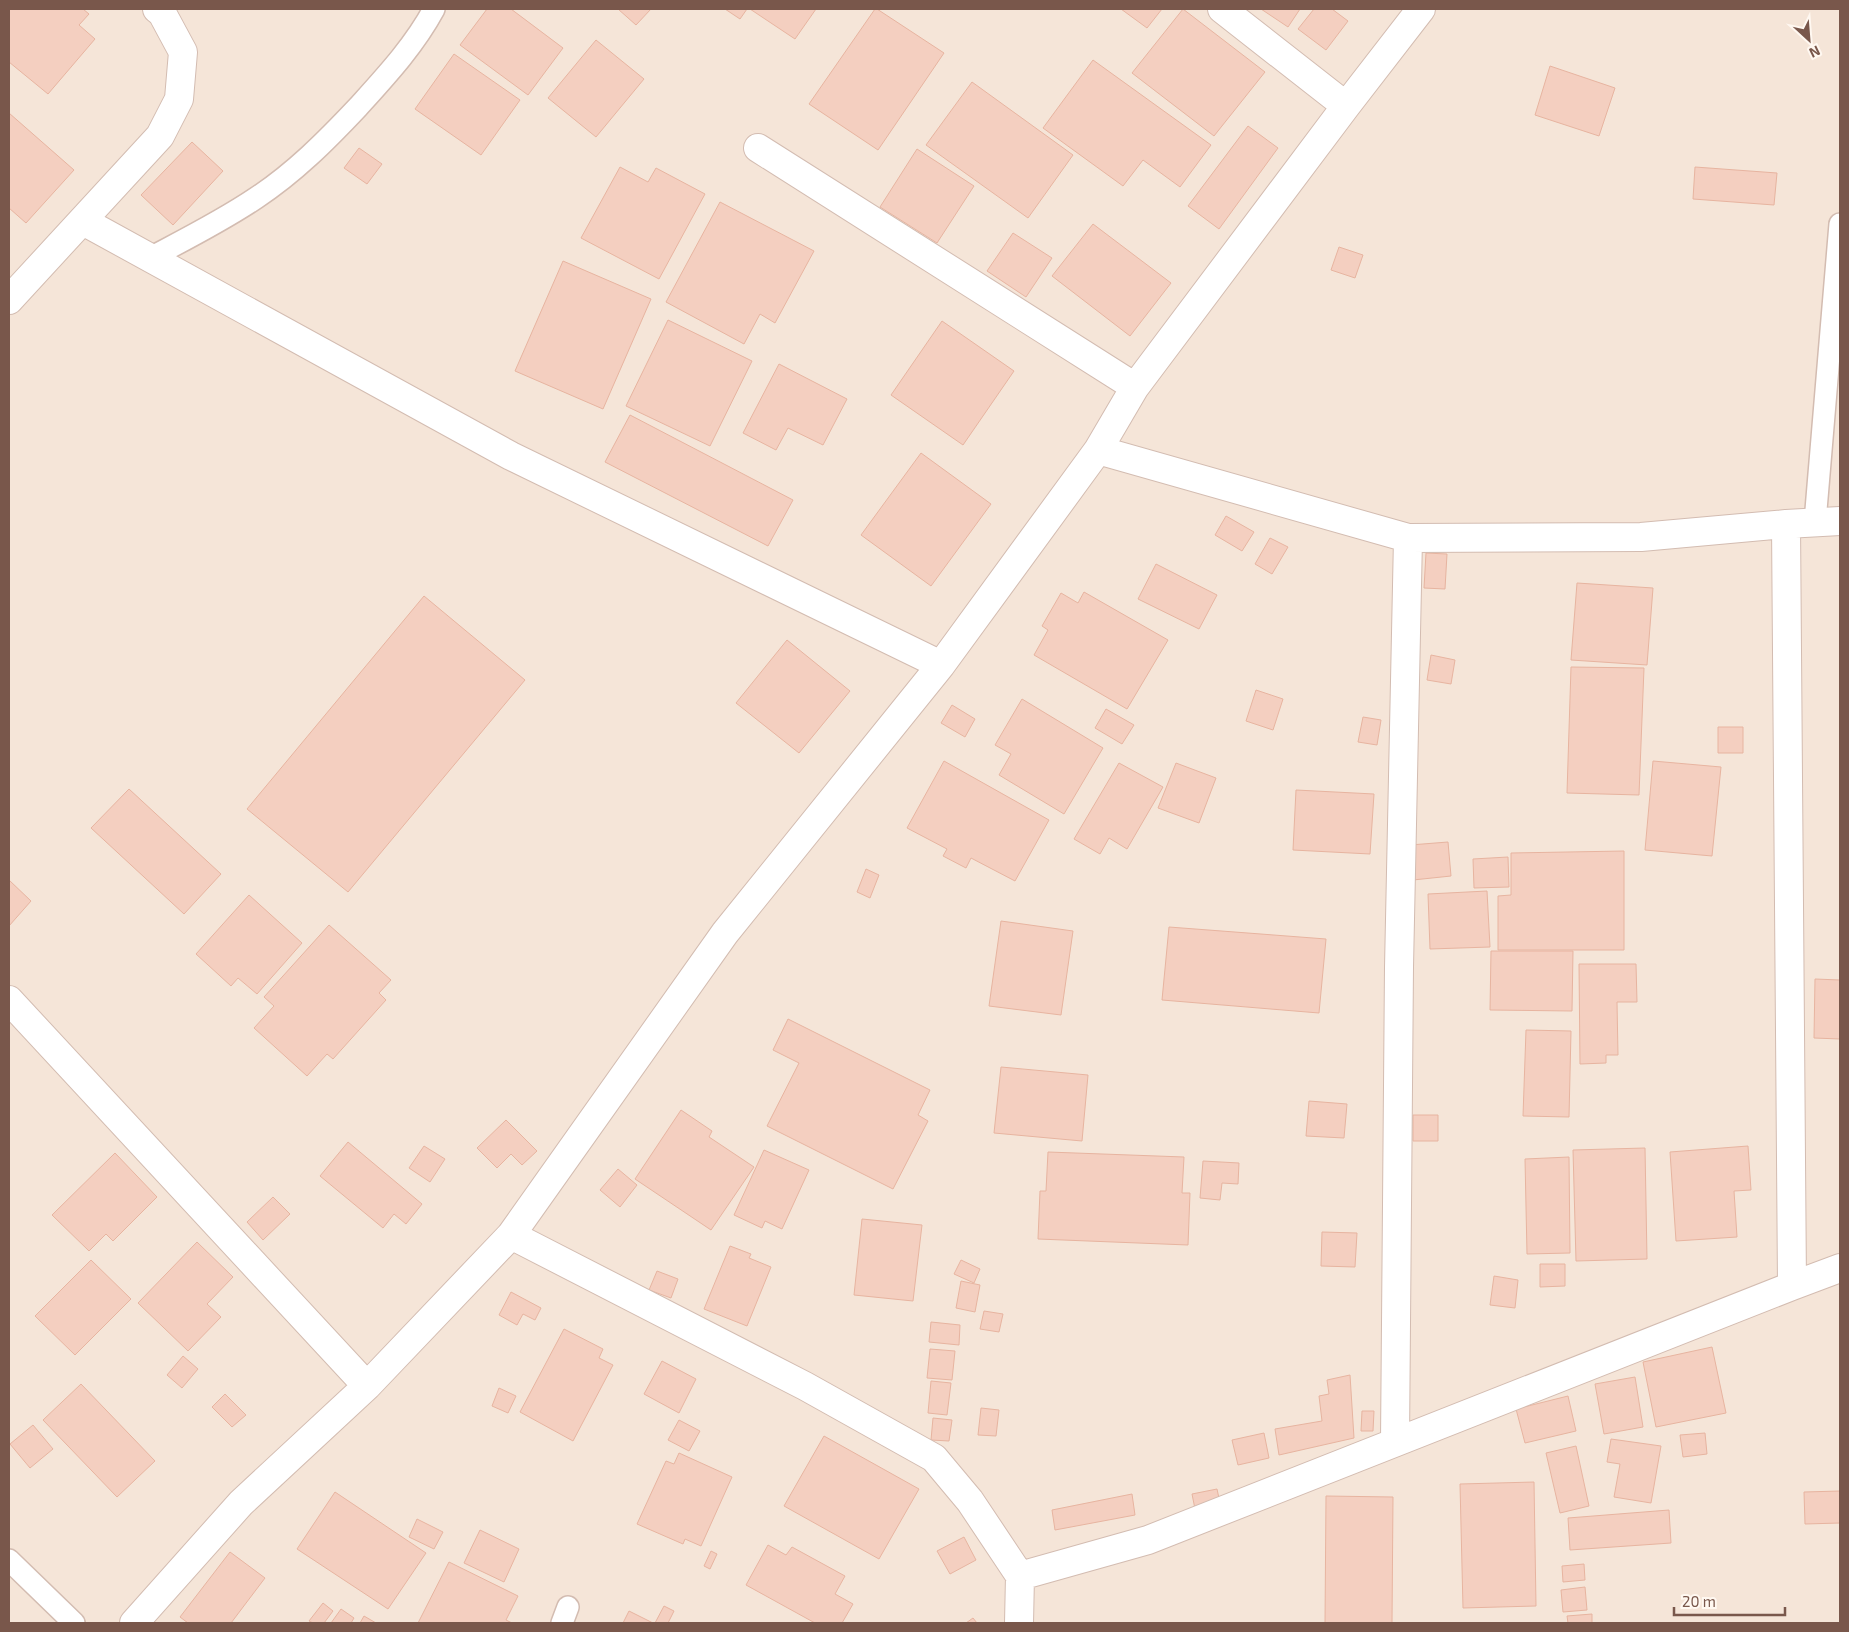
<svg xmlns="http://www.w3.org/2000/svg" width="1849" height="1632" viewBox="0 0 1849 1632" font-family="'Exo 2',sans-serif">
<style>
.residential{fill:#f5e5d8}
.building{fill:#f4cfc0;stroke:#e7b4a0}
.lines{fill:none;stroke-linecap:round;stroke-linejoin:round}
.lane-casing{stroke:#d3bcb1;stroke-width:24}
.street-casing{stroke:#d3bcb1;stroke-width:30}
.lane{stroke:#fff;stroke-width:21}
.street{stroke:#fff;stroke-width:28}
</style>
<rect width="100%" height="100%" fill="#fdf4ea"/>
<path class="residential" d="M 9,9 L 1840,9 L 1840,1623 L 9,1623 Z"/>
<path class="building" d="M 9,9 L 83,9 L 89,14 L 79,25 L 95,39 L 48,94 L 9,62 Z
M 487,9 L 511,9 L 563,48 L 528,95 L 460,45 Z
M 618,9 L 651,9 L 636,25 Z
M 725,9 L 747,9 L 740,19 Z
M 750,9 L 816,9 L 795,39 Z
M 875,9 L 877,9 L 944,53 L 878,150 L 809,104 Z
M 1121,9 L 1162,9 L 1147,28 Z
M 1183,9 L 1265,72 L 1214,136 L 1132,73 Z
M 1261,9 L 1300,9 L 1288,27 Z
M 1314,9 L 1332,9 L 1348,21 L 1326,50 L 1298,29 Z
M 596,40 L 644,79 L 596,137 L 548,98 Z
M 454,54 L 520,100 L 481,155 L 415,109 Z
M 1093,60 L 1211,145 L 1180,187 L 1143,160 L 1123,186 L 1043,128 Z
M 1550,66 L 1615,88 L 1599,136 L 1535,115 Z
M 972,82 L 1073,155 L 1028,218 L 926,145 Z
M 9,113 L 74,170 L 26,223 L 9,208 Z
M 1248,126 L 1278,148 L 1219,229 L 1188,206 Z
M 192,142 L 223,171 L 173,225 L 141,195 Z
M 359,148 L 382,164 L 367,184 L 344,168 Z
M 917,149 L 974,186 L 937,243 L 880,207 Z
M 620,167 L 648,182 L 656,168 L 705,194 L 659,279 L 581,238 Z
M 1695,167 L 1777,173 L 1774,205 L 1693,199 Z
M 720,202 L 814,251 L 775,323 L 760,314 L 744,344 L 666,302 Z
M 1093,224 L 1171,283 L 1130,336 L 1052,276 Z
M 1013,233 L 1052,258 L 1026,297 L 987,271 Z
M 1339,247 L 1363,255 L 1355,278 L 1331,270 Z
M 563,261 L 651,299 L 603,409 L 515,371 Z
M 668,320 L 752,361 L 710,446 L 626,406 Z
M 942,321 L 1014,371 L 963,445 L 891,395 Z
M 779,364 L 847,399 L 823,445 L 788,428 L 776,450 L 743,433 Z
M 630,415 L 793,500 L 768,546 L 605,462 Z
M 921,453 L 991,504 L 931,586 L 861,535 Z
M 1226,516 L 1254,532 L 1242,551 L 1215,535 Z
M 1270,538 L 1288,547 L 1272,574 L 1255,564 Z
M 1426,553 L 1447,554 L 1445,589 L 1424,588 Z
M 1156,564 L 1217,595 L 1199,629 L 1138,599 Z
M 1577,583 L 1653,588 L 1647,665 L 1571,660 Z
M 1084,592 L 1168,640 L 1127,709 L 1034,655 L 1048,630 L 1042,626 L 1061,593 L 1078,603 Z
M 424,596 L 525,680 L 348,892 L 247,809 Z
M 787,640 L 850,691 L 799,753 L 736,703 Z
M 1431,655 L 1455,660 L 1451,684 L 1427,680 Z
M 1571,667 L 1644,668 L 1639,795 L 1567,793 Z
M 1256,690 L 1283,699 L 1273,730 L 1246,721 Z
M 1022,699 L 1103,748 L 1064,814 L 999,775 L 1011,754 L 995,745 Z
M 952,705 L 975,719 L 965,737 L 941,723 Z
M 1106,709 L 1134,725 L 1122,744 L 1095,728 Z
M 1363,717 L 1381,720 L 1377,745 L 1358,742 Z
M 1718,727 L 1743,727 L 1743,753 L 1718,753 Z
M 944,761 L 1049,820 L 1015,881 L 971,858 L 966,868 L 943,856 L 947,849 L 907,828 Z
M 1653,761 L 1721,767 L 1712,856 L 1645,850 Z
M 1119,763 L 1163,787 L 1127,849 L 1109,838 L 1100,854 L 1074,839 Z
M 1176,763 L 1216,778 L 1199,823 L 1158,808 Z
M 129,789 L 221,874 L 184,914 L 91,828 Z
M 1296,790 L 1374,794 L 1370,854 L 1293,850 Z
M 1448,842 L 1451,876 L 1413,880 L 1410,845 Z
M 1624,851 L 1624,950 L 1498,950 L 1498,896 L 1511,895 L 1511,853 Z
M 1508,857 L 1509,887 L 1474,888 L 1473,859 Z
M 866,869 L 879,875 L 870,898 L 857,892 Z
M 9,880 L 31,901 L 9,926 Z
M 1487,891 L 1490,947 L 1430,949 L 1428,894 Z
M 249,895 L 302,943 L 257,994 L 238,978 L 231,986 L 196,954 Z
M 1001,921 L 1073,931 L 1061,1015 L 989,1006 Z
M 329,925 L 391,980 L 379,993 L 386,1000 L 333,1059 L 327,1054 L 307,1076 L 254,1028 L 274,1006 L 264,997 Z
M 1169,927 L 1326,939 L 1319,1013 L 1162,1000 Z
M 1491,951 L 1573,951 L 1572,1011 L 1490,1010 Z
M 1579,964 L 1636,964 L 1637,1002 L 1617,1002 L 1618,1055 L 1606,1055 L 1606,1063 L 1580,1064 Z
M 1815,979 L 1840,980 L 1840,1039 L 1814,1038 Z
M 788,1019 L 930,1090 L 918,1115 L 928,1121 L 893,1189 L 767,1126 L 799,1063 L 773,1050 Z
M 1526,1030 L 1571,1031 L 1569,1117 L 1523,1116 Z
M 1001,1067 L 1088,1075 L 1082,1141 L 994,1133 Z
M 1309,1101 L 1347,1104 L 1344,1138 L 1306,1136 Z
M 681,1110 L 712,1131 L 709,1137 L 754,1167 L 711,1230 L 635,1179 Z
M 1413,1115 L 1438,1115 L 1438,1141 L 1413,1141 Z
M 506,1120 L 537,1151 L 522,1165 L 511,1154 L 497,1168 L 477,1148 Z
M 348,1142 L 422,1204 L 406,1224 L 394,1214 L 383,1228 L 320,1176 Z
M 424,1146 L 445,1159 L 430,1182 L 409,1168 Z
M 1748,1146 L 1751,1190 L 1734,1191 L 1737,1237 L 1676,1241 L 1670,1152 Z
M 1645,1148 L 1647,1259 L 1576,1261 L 1573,1150 Z
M 764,1150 L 809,1170 L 782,1229 L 765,1221 L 762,1228 L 734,1215 Z
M 1048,1152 L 1184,1157 L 1182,1193 L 1190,1193 L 1188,1245 L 1038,1239 L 1040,1191 L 1046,1191 Z
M 115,1153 L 157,1197 L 113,1241 L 106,1234 L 89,1251 L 52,1215 Z
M 1569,1157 L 1570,1253 L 1527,1254 L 1525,1159 Z
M 1203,1161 L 1239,1163 L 1238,1184 L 1222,1183 L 1220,1200 L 1200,1198 Z
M 618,1169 L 637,1185 L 620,1207 L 600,1190 Z
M 273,1197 L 290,1214 L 263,1240 L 247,1222 Z
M 862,1219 L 922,1225 L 913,1301 L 854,1295 Z
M 1322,1232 L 1357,1233 L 1355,1267 L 1321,1266 Z
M 197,1242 L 233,1277 L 207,1304 L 221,1317 L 188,1351 L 138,1303 Z
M 730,1246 L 751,1254 L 749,1258 L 771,1267 L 747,1326 L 704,1309 Z
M 91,1260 L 131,1299 L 75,1355 L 35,1316 Z
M 961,1260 L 980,1269 L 974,1283 L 954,1274 Z
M 1540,1264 L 1565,1264 L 1565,1286 L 1540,1287 Z
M 657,1271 L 678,1279 L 671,1298 L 649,1290 Z
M 1494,1276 L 1518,1280 L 1515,1308 L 1490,1305 Z
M 961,1281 L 980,1285 L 975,1312 L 956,1308 Z
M 511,1292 L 541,1308 L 535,1320 L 523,1314 L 517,1325 L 499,1315 Z
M 984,1311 L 1003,1314 L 999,1332 L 980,1329 Z
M 931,1322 L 960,1325 L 959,1345 L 929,1342 Z
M 564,1329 L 603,1349 L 599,1358 L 613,1365 L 573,1441 L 520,1412 Z
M 1712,1347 L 1726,1413 L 1656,1427 L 1643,1362 Z
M 930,1349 L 955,1351 L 952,1380 L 927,1378 Z
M 183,1356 L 198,1369 L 182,1388 L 167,1375 Z
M 662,1361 L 696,1379 L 679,1413 L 644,1394 Z
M 1350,1375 L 1354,1438 L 1279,1455 L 1275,1429 L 1322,1421 L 1319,1396 L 1329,1394 L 1327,1380 Z
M 1635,1377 L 1643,1427 L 1604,1434 L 1595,1384 Z
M 931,1381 L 951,1383 L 947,1415 L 928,1413 Z
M 81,1384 L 155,1461 L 117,1497 L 43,1420 Z
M 499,1388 L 516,1396 L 508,1413 L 492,1406 Z
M 225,1394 L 246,1415 L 232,1427 L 212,1407 Z
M 1568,1396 L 1576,1431 L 1525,1443 L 1516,1409 Z
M 981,1408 L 999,1410 L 996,1436 L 978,1435 Z
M 1362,1411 L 1374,1411 L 1373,1431 L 1361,1431 Z
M 933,1418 L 952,1420 L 949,1441 L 931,1440 Z
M 679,1420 L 700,1431 L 689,1451 L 668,1440 Z
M 33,1425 L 53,1449 L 30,1468 L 10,1444 Z
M 1264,1433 L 1269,1458 L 1238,1465 L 1232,1440 Z
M 1705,1433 L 1707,1454 L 1683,1457 L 1680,1435 Z
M 824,1436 L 919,1489 L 879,1559 L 784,1506 Z
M 1611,1439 L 1661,1446 L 1651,1503 L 1614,1497 L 1620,1464 L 1607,1462 Z
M 1576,1446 L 1589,1506 L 1560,1513 L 1546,1453 Z
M 679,1453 L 732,1477 L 701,1546 L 685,1539 L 683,1544 L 637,1524 L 666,1461 L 674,1464 Z
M 1534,1482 L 1536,1606 L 1463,1608 L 1460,1484 Z
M 1217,1489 L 1220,1503 L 1195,1509 L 1192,1494 Z
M 1840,1491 L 1840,1523 L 1805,1524 L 1804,1492 Z
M 335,1492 L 426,1553 L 388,1609 L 297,1549 Z
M 1132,1494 L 1135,1515 L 1055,1530 L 1052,1510 Z
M 1326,1496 L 1393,1497 L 1392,1623 L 1325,1623 Z
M 1669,1510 L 1671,1543 L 1570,1550 L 1568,1518 Z
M 417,1519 L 443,1532 L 434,1549 L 409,1537 Z
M 480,1530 L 519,1549 L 504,1582 L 464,1563 Z
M 964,1537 L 976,1560 L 950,1574 L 937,1551 Z
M 768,1545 L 786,1555 L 792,1547 L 845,1576 L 835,1594 L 853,1604 L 842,1623 L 815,1623 L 746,1585 Z
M 711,1551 L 717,1554 L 710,1569 L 704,1566 Z
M 230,1552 L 265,1578 L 231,1623 L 188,1623 L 180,1617 Z
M 449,1562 L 518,1596 L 506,1620 L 512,1623 L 418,1623 Z
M 1584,1564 L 1585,1580 L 1563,1582 L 1562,1566 Z
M 1585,1587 L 1587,1610 L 1563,1612 L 1561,1590 Z
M 323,1603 L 333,1611 L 324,1623 L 313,1623 L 309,1621 Z
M 664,1606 L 674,1611 L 668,1623 L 655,1623 Z
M 341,1609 L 354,1618 L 351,1623 L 331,1623 Z
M 629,1611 L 653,1623 L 623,1623 Z
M 1592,1614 L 1592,1623 L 1568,1623 L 1567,1616 Z
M 364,1616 L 376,1623 L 360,1623 Z
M 973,1618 L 977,1623 L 966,1623 Z"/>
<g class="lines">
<g class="lane-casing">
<path id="lane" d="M 150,258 C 186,239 222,221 256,198 C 294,173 326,141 358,107 C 386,76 414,46 434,9
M 1815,522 L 1840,224
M 9,1560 L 74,1623
M 562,1623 L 568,1607"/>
</g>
<g class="street-casing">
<path id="street" d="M 1222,9 L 1346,106
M 758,148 L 1135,387
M 83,221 L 511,456 L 941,665
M 9,300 L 160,136 L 179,99 L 183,52 L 162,13 L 157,9
M 1098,450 L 1408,538 L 1641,537 L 1786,524
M 9,1000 L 367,1386
M 511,1235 L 805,1386 L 934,1458 L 970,1501 L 1020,1576 L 1019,1623
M 1792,1286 L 1786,524 L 1840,521
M 1395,1442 L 1399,967 L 1408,538
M 1020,1576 L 1148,1540 L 1792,1286 L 1840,1268
M 134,1623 L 241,1503 L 367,1386 L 511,1235 L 725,933 L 941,665 L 1098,450 L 1135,387 L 1346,106 L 1421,9"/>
</g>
<use href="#lane" class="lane"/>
<use href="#street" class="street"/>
</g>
<rect width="1849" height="1632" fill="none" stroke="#79574b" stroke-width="20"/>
<g transform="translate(1809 40) rotate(154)" stroke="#fff8f1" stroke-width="4" paint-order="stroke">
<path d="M0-4L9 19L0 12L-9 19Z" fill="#79574b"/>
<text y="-8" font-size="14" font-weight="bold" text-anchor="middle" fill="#79574b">N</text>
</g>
<path d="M1674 1607v8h111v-8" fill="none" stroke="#79574b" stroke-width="2.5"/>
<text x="1682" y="1607" font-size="15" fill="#79574b" stroke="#fff8f1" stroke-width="4" paint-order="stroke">20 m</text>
</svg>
